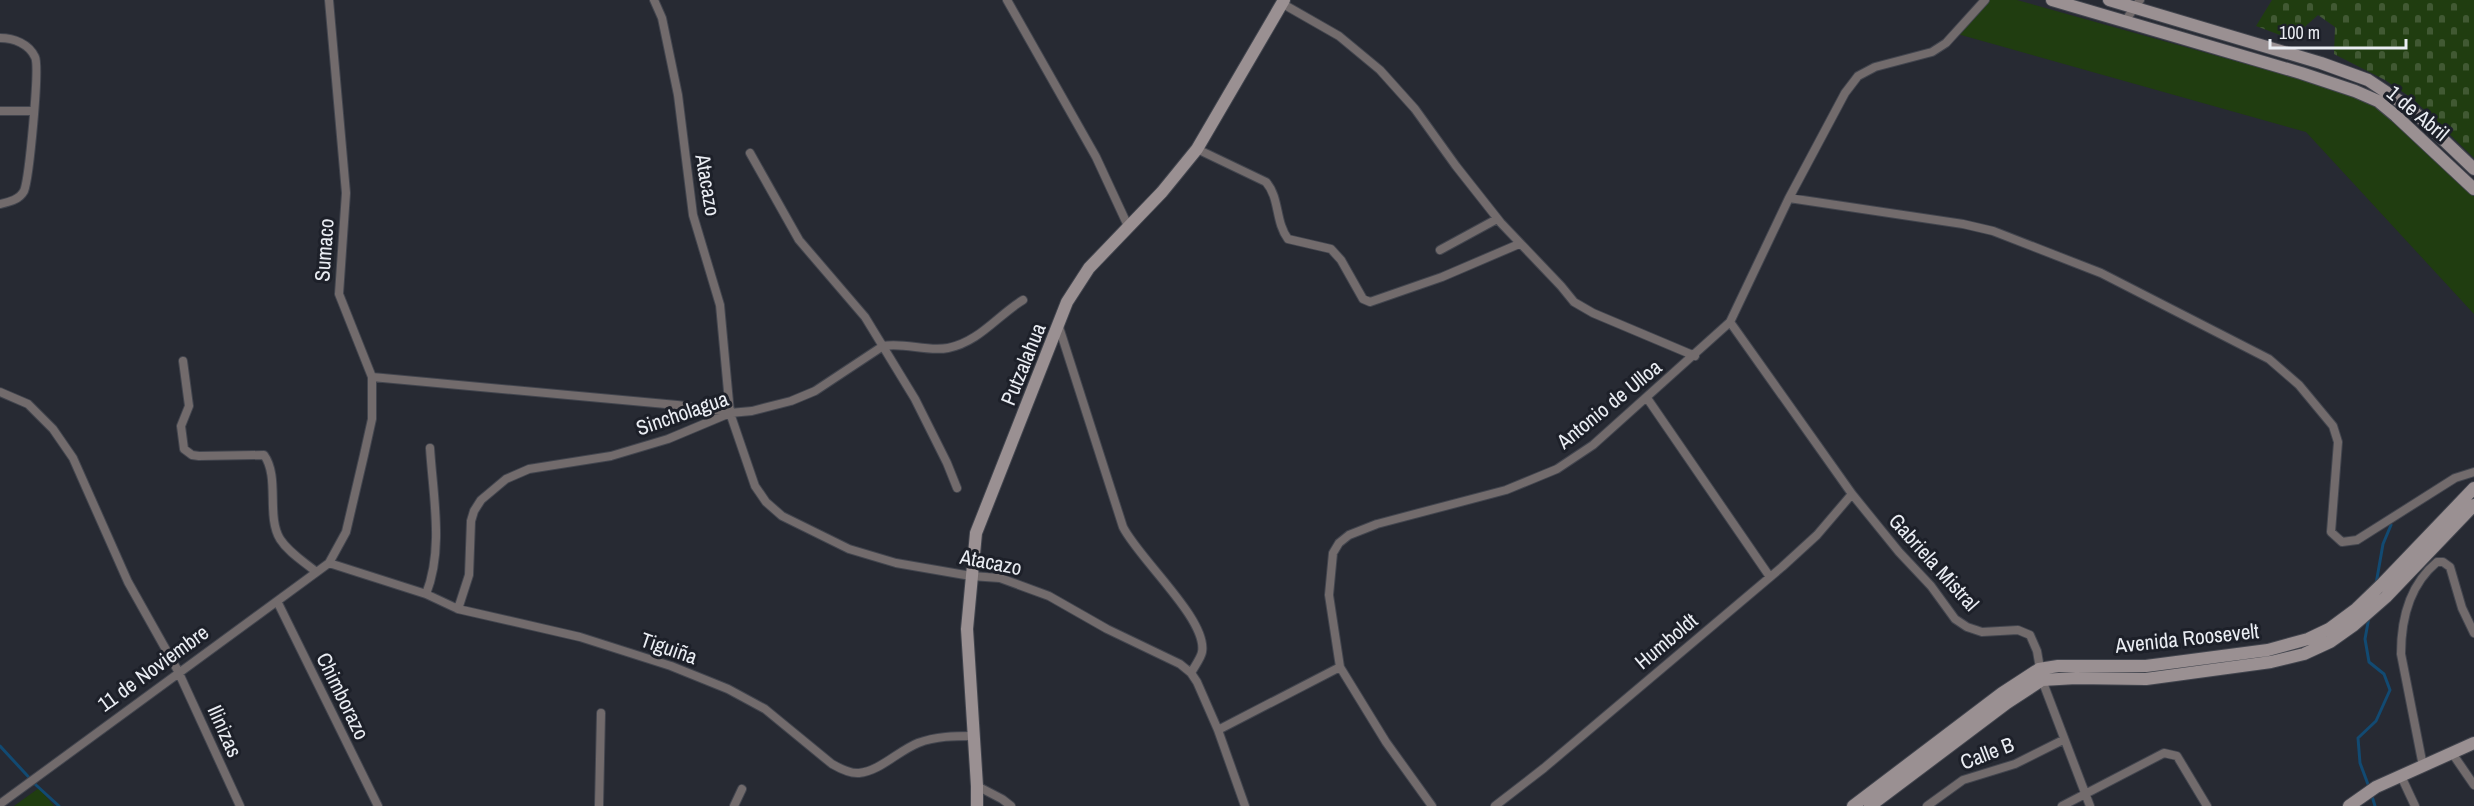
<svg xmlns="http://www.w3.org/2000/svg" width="2474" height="806" viewBox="0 0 2474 806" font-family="'Archivo Narrow',sans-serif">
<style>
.green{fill:#203d10}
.cemetery{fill:url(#cemetery-stones)}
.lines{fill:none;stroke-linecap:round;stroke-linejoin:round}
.stream{stroke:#124a72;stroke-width:3}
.street-casing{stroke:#42454e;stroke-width:10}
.secondary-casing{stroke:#42454e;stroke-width:14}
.street{stroke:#726b6c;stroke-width:8}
.secondary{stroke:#9a9092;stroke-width:12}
.labels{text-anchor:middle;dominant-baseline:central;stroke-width:6;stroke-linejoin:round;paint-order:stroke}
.street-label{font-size:21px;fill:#eaedf3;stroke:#1d2029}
</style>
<defs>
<pattern id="cemetery-stones" width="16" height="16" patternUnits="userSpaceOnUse" patternTransform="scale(1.5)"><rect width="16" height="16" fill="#203d10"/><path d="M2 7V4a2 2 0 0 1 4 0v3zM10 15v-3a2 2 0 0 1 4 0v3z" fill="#415933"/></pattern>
</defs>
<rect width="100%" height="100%" fill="#272a33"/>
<path class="green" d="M 1985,0 L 2017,0 L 2378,101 L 2474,196 L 2474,314 L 2306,132 L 1954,33 Z
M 39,788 L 54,806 L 14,806 Z"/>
<path class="cemetery" d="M 2272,0 L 2474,0 L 2474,158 L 2413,99 L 2385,80 L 2334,54 L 2335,27 L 2318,15 L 2291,39 L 2256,26 Z"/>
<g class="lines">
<path class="stream" d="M 2376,584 L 2383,544 L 2391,525
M 0,746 L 36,785 L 59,806
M 2369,787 L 2360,763 L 2358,738 L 2376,721 L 2390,690 L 2384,674 L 2369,662 L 2365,639 L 2369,617
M 2371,793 L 2375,806"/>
<g class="street-casing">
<path id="street" d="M 654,0 L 662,18 L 678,95 L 693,215 L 720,305 L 730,413 L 755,486 L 766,502 L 782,516 L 849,549 L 896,563 L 971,576 L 1000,578 L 1049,596 L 1107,629 L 1180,664 L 1191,673 L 1197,682 L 1218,730 L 1245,806
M 1007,0 L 1096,157 L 1128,226
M 1283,4 L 1339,36 L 1380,70 L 1415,109 L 1456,166 L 1501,223 L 1561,286 L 1574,302 L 1593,313 L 1695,356
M 2125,21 L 2140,0
M 0,38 C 14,38 29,44 35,57 C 40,67 29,179 24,191 C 19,200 9,202 0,204
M 0,111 L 33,111
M 1197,149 L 1266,182 C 1280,198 1275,222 1288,239 L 1331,249 L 1341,260 L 1363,299 L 1370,302 L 1442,277 L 1519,244
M 750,153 L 799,240 L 865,317 L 915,399 L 947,463 L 957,488
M 1789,198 L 1963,224 L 1993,231 L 2101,273 L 2269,359 L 2299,385 L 2333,426 L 2338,442 L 2331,532 L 2342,542 L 2357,540 L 2455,478 L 2474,472
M 1440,250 L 1497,219
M 1730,322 L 1852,494 L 1899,552 L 1931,586 L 1955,619 L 1967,627 L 1982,632 L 2018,630 L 2030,635 L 2037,651 L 2042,680 L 2090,806
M 1059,327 L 1123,527 C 1139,559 1208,620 1202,652 C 1201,658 1194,667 1191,673
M 183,361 L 189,406 L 181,426 L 184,449 L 192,455 L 199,456 L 264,455 C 280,477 266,516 280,539 C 289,553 303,561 315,571
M 372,377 L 677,405 L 730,412
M 0,392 L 28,404 L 53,429 L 73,458 L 128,582 L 178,671 L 240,806
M 1647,398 L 1770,577
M 329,563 L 426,594 L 458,609 L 580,637 L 671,666 L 728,689 L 765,709 L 832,764 C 839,768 850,774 859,773 C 880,771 898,751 918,743 C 936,736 955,736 974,736
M 426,594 C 444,549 433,496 430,448
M 277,601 L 378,806
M 458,609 L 469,575 L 471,521 L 474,511 L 481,500 L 506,479 L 529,469 L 611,456 L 668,439 L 730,413 L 752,411 L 791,401 L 815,391 L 883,346 C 905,342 926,352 948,348 C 979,342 998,315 1023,300
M 1340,667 L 1386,742 L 1432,806
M 1218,730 L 1340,667 L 1329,595 L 1333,553 L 1339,543 L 1349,535 L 1377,524 L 1506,490 L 1557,469 L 1593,445 L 1730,322 L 1789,198 L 1845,93 L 1858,76 L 1875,67 L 1932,52 L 1946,43 L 1985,0
M 2452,753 L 2474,785
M 2423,766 L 2401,654 C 2401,620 2409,585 2437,562 L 2443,562 L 2450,567 L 2462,608 L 2474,633
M 2401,776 L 2415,806
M 977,786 L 1002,799 L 1011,806
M 0,804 L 329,563 L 346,532 L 364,455 L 372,419 L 372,377 L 339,294 L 346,193 L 329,0
M 599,806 L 601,713
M 734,806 L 742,789
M 1495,806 L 1544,768 L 1782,567 L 1817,535 L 1852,494
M 1927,806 L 1963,780 L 2015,764 L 2063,740
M 2062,806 L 2164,753 L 2177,756 L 2207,806"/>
</g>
<g class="secondary-casing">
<path id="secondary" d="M 2052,0 L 2301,73 L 2355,91 L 2378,101 L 2396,116 L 2474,189
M 2109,0 L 2321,63 L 2368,80 L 2410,108 L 2474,169
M 977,806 L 977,786 L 967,629 L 976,533 L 1067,302 L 1089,268 L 1162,192 L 1197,149 L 1284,0
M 1853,806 L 2002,693 L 2039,669 L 2058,666 L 2146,666 L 2268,650 L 2308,639 L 2329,629 L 2356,609 L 2383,583 L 2474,488
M 1870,806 L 2007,703 L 2042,680 L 2076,678 L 2146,679 L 2271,662 L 2304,654 L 2330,642 L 2354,625 L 2386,597 L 2474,505
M 2349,806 L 2376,787 L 2474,743"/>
</g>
<use href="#street" class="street"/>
<use href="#secondary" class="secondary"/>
</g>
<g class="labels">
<g class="street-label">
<text transform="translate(2418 113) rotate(40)">1 de Abril</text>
<text transform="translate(708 185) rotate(80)">Atacazo</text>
<text transform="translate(324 250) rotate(-86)">Sumaco</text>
<text transform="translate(1023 364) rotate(-68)">Putzalahua</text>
<text transform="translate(1609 404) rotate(-39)">Antonio de Ulloa</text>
<text transform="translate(682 413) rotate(-19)">Sincholagua</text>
<text transform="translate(991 562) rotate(11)">Atacazo</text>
<text transform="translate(1934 562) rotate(48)">Gabriela Mistral</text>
<text transform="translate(2187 638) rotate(-6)">Avenida Roosevelt</text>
<text transform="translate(1666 641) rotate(-40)">Humboldt</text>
<text transform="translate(669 648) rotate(19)">Tiguiña</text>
<text transform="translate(153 668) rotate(-36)">11 de Noviembre</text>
<text transform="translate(343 696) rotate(64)">Chimborazo</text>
<text transform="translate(225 731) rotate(66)">Ilinizas</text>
<text transform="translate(1987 753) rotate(-21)">Calle B</text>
</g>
</g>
<path d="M2270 39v9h136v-9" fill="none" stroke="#eaedf3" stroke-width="3"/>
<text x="2279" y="39" font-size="18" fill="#eaedf3" stroke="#1d2029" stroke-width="4.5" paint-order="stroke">100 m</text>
</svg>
